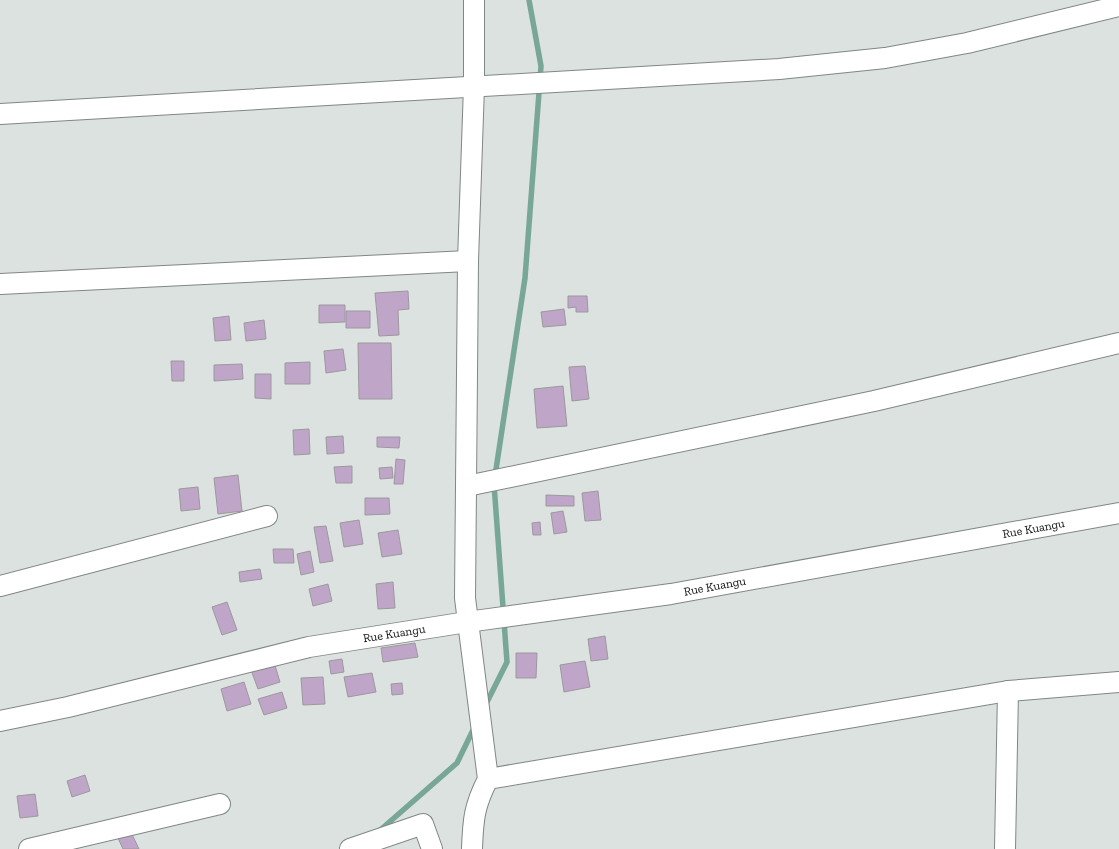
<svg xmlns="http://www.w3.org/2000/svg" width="1119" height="849" viewBox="0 0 1119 849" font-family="'Zilla Slab',serif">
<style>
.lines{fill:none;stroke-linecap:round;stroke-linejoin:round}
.stream{stroke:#78a798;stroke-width:5.5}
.building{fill:#bfa6c8;stroke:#9c989d}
.street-casing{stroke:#808784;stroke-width:22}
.street{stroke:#fff;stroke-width:20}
.labels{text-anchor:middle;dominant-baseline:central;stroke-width:3;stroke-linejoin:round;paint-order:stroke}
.street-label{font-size:12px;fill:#0c0e0d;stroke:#fff}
</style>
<rect width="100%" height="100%" fill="#dbe2df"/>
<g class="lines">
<path class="stream" d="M 495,476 L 525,278 L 541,66 L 529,0
M 485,706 L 507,662 L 494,484
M 378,832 L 457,763 L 475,726"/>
</g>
<path class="building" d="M 408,291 L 409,309 L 398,310 L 399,335 L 379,336 L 375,293 Z
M 568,296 L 587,296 L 588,312 L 576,312 L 576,307 L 568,308 Z
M 319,305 L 345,305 L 345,322 L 319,323 Z
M 564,309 L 566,325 L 543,327 L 541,312 Z
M 346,311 L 370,311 L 370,328 L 346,328 Z
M 229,316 L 231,340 L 215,341 L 213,318 Z
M 264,320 L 266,339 L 246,341 L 244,323 Z
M 358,343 L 391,343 L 392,399 L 359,399 Z
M 343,349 L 346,370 L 326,373 L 324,351 Z
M 171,361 L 184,361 L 184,381 L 172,381 Z
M 310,362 L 310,384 L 285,384 L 285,363 Z
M 242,364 L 243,379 L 214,381 L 214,365 Z
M 585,366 L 589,399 L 572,401 L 569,367 Z
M 255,374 L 271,374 L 271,399 L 255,398 Z
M 563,386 L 567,426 L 537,428 L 534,389 Z
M 309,429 L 310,454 L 294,455 L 293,430 Z
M 343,436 L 344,453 L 327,454 L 326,437 Z
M 377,437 L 400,437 L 399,448 L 377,447 Z
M 396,459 L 405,460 L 403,484 L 394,484 Z
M 352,466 L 352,483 L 336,483 L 334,467 Z
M 392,467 L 393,478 L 380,479 L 379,468 Z
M 238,475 L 242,511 L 218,514 L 214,478 Z
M 198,487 L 200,509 L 181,511 L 179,489 Z
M 598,491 L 601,520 L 585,521 L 582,493 Z
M 546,495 L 574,496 L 574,506 L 546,506 Z
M 365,498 L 389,498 L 390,514 L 365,515 Z
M 563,511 L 567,532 L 554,534 L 551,513 Z
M 359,520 L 363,544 L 344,547 L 340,523 Z
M 540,522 L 541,535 L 533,535 L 532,523 Z
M 326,526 L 333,561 L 320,563 L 314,527 Z
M 398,530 L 402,554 L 382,557 L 378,533 Z
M 273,549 L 293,549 L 294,563 L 274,563 Z
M 310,551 L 314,572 L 301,575 L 297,554 Z
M 260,569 L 262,579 L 240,582 L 239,572 Z
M 393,582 L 395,608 L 378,609 L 376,584 Z
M 328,584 L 332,601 L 313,606 L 309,589 Z
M 227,602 L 237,630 L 222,635 L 212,607 Z
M 605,636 L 608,659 L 591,661 L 588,639 Z
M 415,643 L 418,657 L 383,662 L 381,648 Z
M 516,653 L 537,653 L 536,678 L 516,678 Z
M 342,659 L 344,672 L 331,674 L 329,661 Z
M 585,661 L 590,687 L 564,692 L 560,665 Z
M 274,662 L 280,682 L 258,689 L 251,670 Z
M 372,673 L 376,692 L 348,697 L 344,677 Z
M 323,677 L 325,704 L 303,705 L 301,678 Z
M 244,682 L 251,704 L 227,711 L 221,689 Z
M 402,683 L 403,694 L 392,695 L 391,684 Z
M 282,692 L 287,708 L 264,715 L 258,699 Z
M 85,775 L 90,791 L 72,797 L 67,781 Z
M 35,794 L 38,816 L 20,818 L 17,796 Z
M 130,830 L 139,849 L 123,849 L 117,836 Z"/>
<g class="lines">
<g class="street-casing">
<g id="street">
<path d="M 0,114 L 779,69 L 885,58 L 967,43 L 1119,6"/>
<path d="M 0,284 L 468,261"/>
<path d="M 467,486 L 874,401 L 1119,343"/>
<path d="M 0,586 L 267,516"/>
<path id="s1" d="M 0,721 L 68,707 L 309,647 L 467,622 L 671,594 L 1119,513"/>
<path d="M 488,779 L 1008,691 L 1119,682"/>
<path d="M 29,849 L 220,804"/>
<path d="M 350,849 L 423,824 L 432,849"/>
<path d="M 472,849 C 473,820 474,806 488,779 L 465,598 L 468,261 L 474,86 L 474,0"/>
<path d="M 1005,849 L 1008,691"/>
</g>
</g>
<use href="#street" class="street"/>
</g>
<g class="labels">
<g class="street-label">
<text stroke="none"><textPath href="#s1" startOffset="1052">Rue Kuangu</textPath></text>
<text stroke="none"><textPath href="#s1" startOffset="728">Rue Kuangu</textPath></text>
<text stroke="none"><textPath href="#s1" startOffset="404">Rue Kuangu</textPath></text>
</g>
</g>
</svg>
